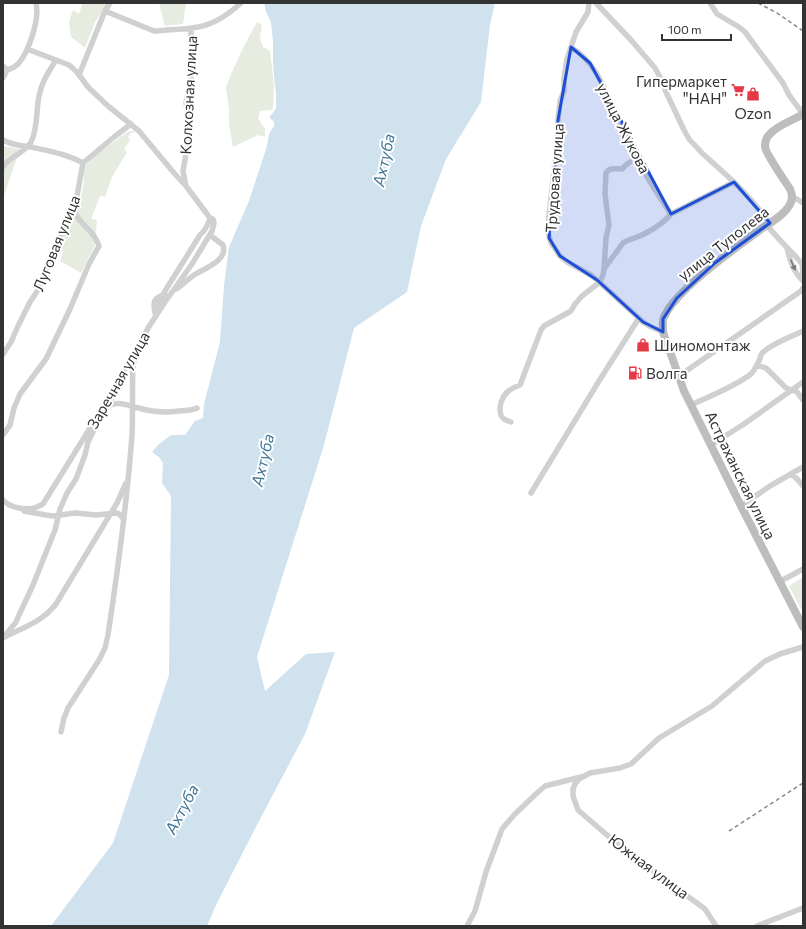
<svg xmlns="http://www.w3.org/2000/svg" width="806" height="929" viewBox="0 0 806 929" font-family="Commissioner,sans-serif">
<style>
.green{fill:#e6ecdf}
.water{fill:#cfe2ee}
.lines{fill:none;stroke-linecap:round;stroke-linejoin:round}
.minor{stroke:#d0d0d0;stroke-width:5.5}
.secondary{stroke:#bdbdbd;stroke-width:8}
.rail{stroke:#888;stroke-width:1.5;stroke-dasharray:4 3;stroke-linecap:butt}
.oneway{fill:#7a7a7a}
.marked{fill:#1d4ed8;fill-opacity:0.2;stroke:#1d4ed8;stroke-width:3;stroke-linejoin:round}
.labels{text-anchor:middle;dominant-baseline:central;stroke-width:4;stroke-linejoin:round;paint-order:stroke}
.poi-label{font-size:15px;fill:#333;stroke:#fff;text-anchor:start}
.street-label{font-size:15px;fill:#333;stroke:#fff}
.water-label{font-size:16px;font-style:italic;fill:#3f7597;stroke:#fff}
</style>
<rect width="100%" height="100%" fill="#fff"/>
<path class="green" d="M 81,3 L 108,3 L 95,22 L 85,48 L 71,37 L 69,22 L 73,10 L 79,14 L 82,5 Z
M 159,3 L 186,3 L 183,24 L 165,26 Z
M 257,22 L 262,25 L 260,38 L 263,47 L 270,51 L 274,85 L 273,107 L 272,110 L 260,111 L 258,118 L 265,129 L 265,137 L 258,135 L 233,147 L 229,124 L 229,109 L 226,88 L 231,74 L 242,50 Z
M 130,131 L 133,131 L 136,132 L 131,133 L 128,137 L 130,141 L 124,149 L 127,152 L 112,177 L 105,197 L 100,196 L 91,219 L 97,220 L 95,245 L 81,273 L 60,261 L 63,252 L 58,250 L 81,198 L 84,181 L 84,171 L 86,165 L 95,155 L 126,133 Z
M 3,146 L 20,149 L 3,198 Z
M 803,577 L 803,613 L 789,586 Z"/>
<path class="water" d="M 264,3 L 495,3 L 490,25 L 481,102 L 446,159 L 421,226 L 407,292 L 354,328 L 324,445 L 257,657 L 265,691 L 306,654 L 335,652 L 305,734 L 259,821 L 216,905 L 207,926 L 51,926 L 113,843 L 169,675 L 171,496 L 162,483 L 163,463 L 159,457 L 152,452 L 158,445 L 171,435 L 185,435 L 195,421 L 203,418 L 204,404 L 220,342 L 224,286 L 229,247 L 249,201 L 267,146 L 269,134 L 274,126 L 274,122 L 270,118 L 270,116 L 272,114 L 276,108 L 276,95 L 273,65 L 273,41 L 271,22 L 266,12 Z"/>
<g class="lines">
<path class="minor" d="M 589,3 L 588,12 L 576,32 L 567,59 L 564,78 L 564,91 L 560,101 L 558,120 L 556,153 L 549,215 L 548,232 L 551,243 L 560,256 L 567,262 L 591,275 L 597,280 L 643,322 L 651,327 L 663,332
M 596,3 L 631,40 L 655,68 L 660,77 L 666,92 L 684,130 L 689,139 L 702,153 L 734,182 L 752,201 L 770,223
M 710,3 L 717,14 L 739,27 L 745,32 L 783,83 L 789,95 L 803,114
M 105,11 L 154,31 L 158,31 C 171,29 185,30 198,27 C 215,24 229,14 241,3
M 571,47 C 596,62 606,92 618,117 C 622,127 628,135 633,144 C 635,149 636,154 638,159 C 646,178 659,196 671,214
M 27,49 L 69,65 L 77,72 L 88,87 L 108,106 L 139,131 L 174,173 L 186,186 L 210,218 L 213,219 L 214,223 L 212,231 L 192,264 L 165,302 L 148,328 L 140,345 L 133,365 C 132,389 133,412 132,435 C 127,502 118,569 108,635 L 105,648 L 99,660 L 68,708 L 64,718 L 61,732
M 3,66 L 7,70 L 3,78
M 7,70 C 11,69 15,67 18,64 C 29,52 40,18 36,3
M 79,75 L 105,11 L 110,3
M 3,140 C 15,146 19,145 31,147 C 49,151 67,154 83,163
M 3,167 C 10,156 25,153 31,142 C 38,129 36,110 39,96 C 42,81 48,73 56,60
M 186,186 L 183,171 L 189,137 L 189,124 L 186,102 L 191,81 L 191,28
M 793,198 L 797,199 L 803,203
M 767,225 C 778,240 792,251 803,265
M 787,248 C 790,261 793,271 803,281
M 802,263 L 803,275
M 604,269 L 606,238 L 609,225 L 605,194 L 606,173 C 609,167 616,169 622,169 L 627,164 L 637,158
M 176,289 C 183,285 188,279 194,275 C 205,268 228,261 223,245 L 210,235
M 156,309 L 165,291 L 200,235 C 206,230 208,225 210,218
M 155,313 C 153,302 153,298 165,294
M 3,354 L 11,342 L 18,326 L 30,302 L 38,290 L 77,196 L 83,163 L 114,137 L 131,124
M 757,365 L 766,368 L 786,388 L 797,392 L 803,400
M 679,376 L 801,291 L 803,288
M 653,378 L 673,375 L 677,372
M 691,405 C 710,396 734,387 751,374 C 754,371 757,365 759,361 C 760,359 760,357 761,355 C 766,346 793,336 803,331
M 108,406 C 119,400 128,406 139,408 C 152,412 165,413 179,411 C 186,410 191,411 197,408
M 511,422 C 508,421 504,420 502,417 C 500,415 500,412 500,408 C 501,396 508,389 520,385 L 541,330 L 544,326 L 571,311 L 575,304 L 582,296 L 600,282 L 603,275 L 604,269 L 623,243 C 627,240 632,239 637,237 C 648,233 664,223 671,214 L 734,182
M 3,435 L 10,425 L 14,408 L 20,394 L 46,359 L 70,309 L 89,264 L 99,246 C 97,240 93,234 88,229 C 80,221 74,216 74,204
M 711,445 L 744,424 L 803,382
M 792,474 L 798,480 L 803,486
M 531,493 L 599,381 L 639,318
M 3,500 C 10,508 27,511 37,507 C 39,506 41,505 43,504 L 113,391 L 135,351
M 741,506 L 770,486 L 803,467
M 24,511 L 46,515 L 53,516 L 75,513 L 96,515 L 117,513 L 119,514 L 124,519
M 779,582 L 803,569
M 5,637 C 24,627 42,622 56,604 L 117,503 L 126,483
M 3,638 L 16,622 L 19,615 L 33,585 L 55,530 L 60,509 L 67,493 L 76,479 L 85,455 L 88,442 L 95,428 L 115,393
M 467,926 L 475,911 L 486,872 L 502,829 L 515,814 L 537,793 L 545,786 L 581,777
M 716,926 L 705,909 L 622,848 L 578,810 L 573,796 L 573,789 L 575,784 L 579,779 L 590,773 L 620,768 L 631,764 L 659,738 L 712,706 L 765,661 L 780,654 L 803,647
M 757,926 L 803,908"/>
<path class="secondary" d="M 803,114 C 794,120 778,125 771,133 C 767,136 765,142 765,147 C 766,154 785,181 790,189 C 793,195 793,200 789,206 C 783,216 770,223 761,229 C 735,249 708,267 685,290 C 677,298 669,306 664,317 C 662,321 663,327 663,332 L 684,391 L 691,405 L 741,506 L 803,627"/>
<path class="rail" d="M 758,3 L 777,13 L 803,31
M 729,831 L 803,783"/>
</g>
<defs><path id="oneway-solid" d="M-6-.8H1V-3.2L6.5 0L1 3.2V.8H-6Z"/></defs>
<use class="oneway" href="#oneway-solid" transform="translate(793 265) rotate(67)"/>
<path class="marked" d="M 571,47 L 590,63 L 601,83 L 671,214 L 734,182 L 770,223 L 715,263 L 677,298 L 663,319 L 663,332 L 643,322 L 597,280 L 560,256 L 549,238 L 558,120 Z"/>
<defs>
<g id="supermarket-bare" transform="scale(1.08)"><path d="M-6-5.5h2.5l.6 2H6L4.5 2H-2.5L-4.4-4H-6ZM-1.5 3.2a1.3 1.3 0 1 0 .1 0ZM3 3.2a1.3 1.3 0 1 0 .1 0Z" fill="#e63946" stroke="#fff" stroke-width="2.5" paint-order="stroke"/></g>
<g id="shop-bare" transform="scale(1.08)"><path d="M-5-2.5h2.3a2.7 3.5 0 0 1 5.4 0H5L5.5 6h-11ZM-1.5-2.5h3a1.5 2.3 0 0 0-3 0Z" fill="#e63946" stroke="#fff" stroke-width="2.5" paint-order="stroke"/></g>
<g id="fuel-bare" transform="scale(1.08)"><path d="M-5.5-6h7V0h2V4h1.3V-2.5L3-4.5l.8-.8L6-3V5H2.5V1h-1V6h-7ZM-4.2-4.7v3.2H.2V-4.7Z" fill="#e63946" stroke="#fff" stroke-width="2.5" paint-order="stroke"/></g>
</defs>
<g fill-rule="evenodd">
<use href="#supermarket-bare" x="738" y="90"/>
<use href="#shop-bare" x="753" y="94"/>
<use href="#shop-bare" x="643" y="345"/>
<use href="#fuel-bare" x="635" y="373"/>
</g>
<g class="labels">
<g class="poi-label">
<text x="727" y="81" text-anchor="end">Гипермаркет<tspan x="727" dy="17">"НАН"</tspan></text>
<text x="753" y="113" text-anchor="middle">Ozon</text>
<text x="654" y="345">Шиномонтаж</text>
<text x="646" y="373">Волга</text>
</g>
<g class="street-label">
<text transform="translate(188 95) rotate(-87)">Колхозная улица</text>
<text transform="translate(624 128) rotate(63)">улица Жукова</text>
<text transform="translate(554 178) rotate(-86)">Трудовая улица</text>
<text transform="translate(56 243) rotate(-68)">Луговая улица</text>
<text transform="translate(723 243) rotate(-38)">улица Туполева</text>
<text transform="translate(118 380) rotate(-60)">Заречная улица</text>
<text transform="translate(741 475) rotate(64)">Астраханская улица</text>
<text transform="translate(649 866) rotate(37)">Южная улица</text>
</g>
<g class="water-label">
<text transform="translate(383 160) rotate(-78)">Ахтуба</text>
<text transform="translate(262 460) rotate(-77)">Ахтуба</text>
<text transform="translate(181 809) rotate(-62)">Ахтуба</text>
</g>
</g>
<rect width="806" height="929" fill="none" stroke="#333333" stroke-width="8"/>
<path d="M662 34v6h69v-6" fill="none" stroke="#333333" stroke-width="2"/>
<text x="668" y="34" font-size="12" fill="#333333" stroke="#ffffff" stroke-width="3" paint-order="stroke">100 m</text>
</svg>
